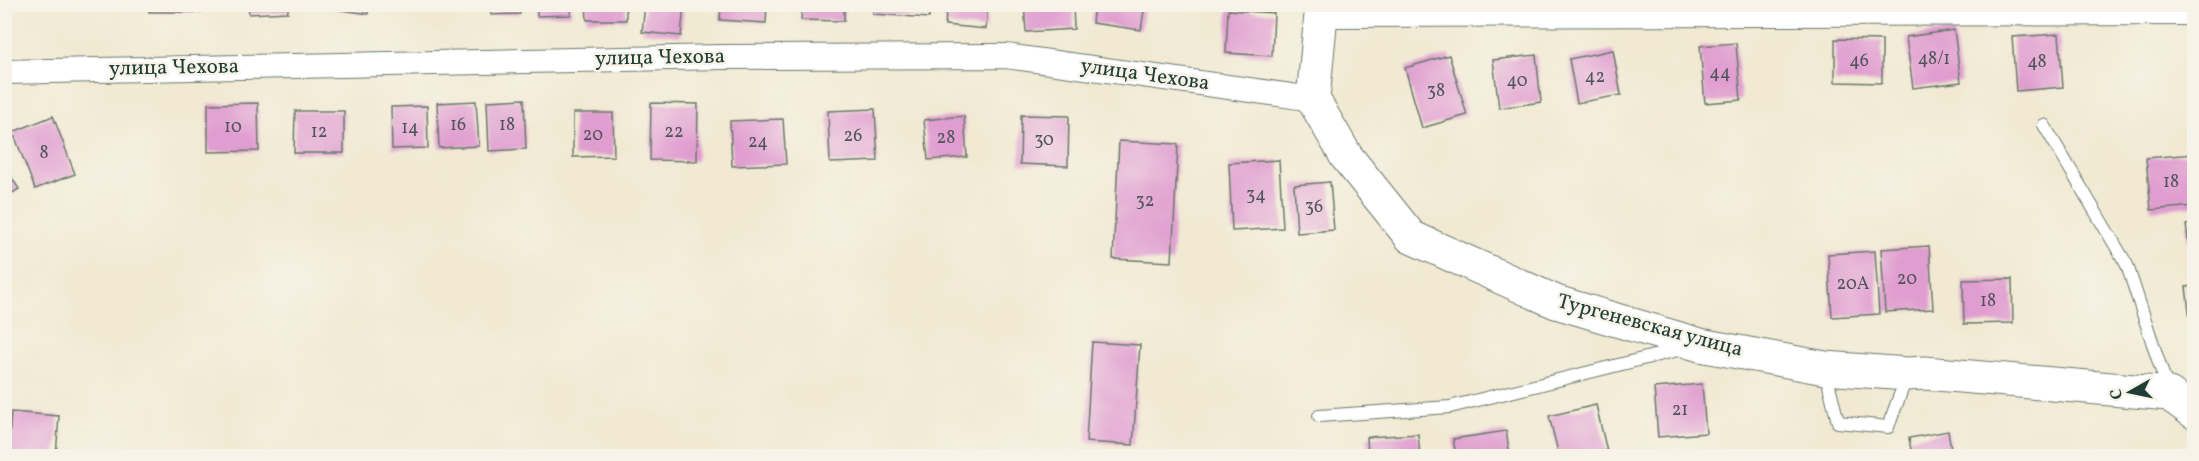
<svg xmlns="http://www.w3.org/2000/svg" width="2199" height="461" viewBox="0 0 2199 461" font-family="Vollkorn,serif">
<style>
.building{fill:#e09dd0}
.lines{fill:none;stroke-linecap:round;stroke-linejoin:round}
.lane-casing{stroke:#68796b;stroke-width:14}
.street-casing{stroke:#68796b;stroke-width:26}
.secondary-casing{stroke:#68796b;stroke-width:35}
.lane{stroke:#fff;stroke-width:12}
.street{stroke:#fff;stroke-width:24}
.secondary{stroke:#fff;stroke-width:33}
.labels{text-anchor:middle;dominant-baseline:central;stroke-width:5;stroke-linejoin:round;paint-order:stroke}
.number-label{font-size:18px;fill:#4f555b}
.street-label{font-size:21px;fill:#1f3d34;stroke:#f7f3e8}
</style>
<rect width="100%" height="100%" fill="#f7f3e8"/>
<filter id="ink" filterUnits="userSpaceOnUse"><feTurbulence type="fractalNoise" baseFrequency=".0167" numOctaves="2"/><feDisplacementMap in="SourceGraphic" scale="12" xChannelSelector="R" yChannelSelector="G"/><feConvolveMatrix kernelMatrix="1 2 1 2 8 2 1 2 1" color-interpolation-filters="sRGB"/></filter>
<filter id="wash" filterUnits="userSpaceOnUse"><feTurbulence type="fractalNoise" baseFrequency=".008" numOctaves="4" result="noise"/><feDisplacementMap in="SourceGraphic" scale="24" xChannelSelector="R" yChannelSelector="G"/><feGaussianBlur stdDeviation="1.35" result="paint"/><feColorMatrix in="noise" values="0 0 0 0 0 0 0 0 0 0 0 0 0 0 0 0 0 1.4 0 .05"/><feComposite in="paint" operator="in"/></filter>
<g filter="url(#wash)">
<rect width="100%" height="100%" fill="#f1e9d2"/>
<g id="blocks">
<path class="building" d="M 149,4 L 201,4 L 201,12 L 149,12 Z
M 323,4 L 369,4 L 368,14 L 323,7 Z
M 389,4 L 443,4 L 443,7 L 389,8 Z
M 450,4 L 483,4 L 483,10 L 451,12 Z
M 490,4 L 520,4 L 520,14 L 491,15 Z
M 537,4 L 571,4 L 571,15 L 537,16 Z
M 586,4 L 626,4 L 626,20 L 587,20 Z
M 721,4 L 767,4 L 766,23 L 720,20 Z
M 802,4 L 844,4 L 844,21 L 801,20 Z
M 873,4 L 930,4 L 929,18 L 873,14 Z
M 947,4 L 988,4 L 986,29 L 945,25 Z
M 1024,4 L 1073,4 L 1074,29 L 1026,32 Z
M 1094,4 L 1145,4 L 1141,30 L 1092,23 Z
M 248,5 L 288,5 L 288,12 L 249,14 Z
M 645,5 L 684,5 L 681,36 L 642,32 Z
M 1228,10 L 1274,13 L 1272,56 L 1226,53 Z
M 1954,30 L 1961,82 L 1913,88 L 1906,37 Z
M 2059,34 L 2063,87 L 2016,91 L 2012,37 Z
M 1835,39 L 1882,40 L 1882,83 L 1835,82 Z
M 1736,43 L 1741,100 L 1705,103 L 1700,46 Z
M 1613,50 L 1621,95 L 1577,103 L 1569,59 Z
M 1449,55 L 1467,115 L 1422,128 L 1405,68 Z
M 1536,55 L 1541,102 L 1499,108 L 1493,60 Z
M 524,99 L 526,149 L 489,151 L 487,101 Z
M 476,101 L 479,146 L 439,148 L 437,103 Z
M 258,103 L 259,151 L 208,152 L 208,104 Z
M 651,103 L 698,104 L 697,161 L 650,160 Z
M 427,106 L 428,148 L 392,149 L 391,107 Z
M 875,109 L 878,161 L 830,163 L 828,111 Z
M 295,111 L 344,111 L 344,153 L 294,153 Z
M 573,113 L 613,113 L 614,156 L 573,157 Z
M 1021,115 L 1069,116 L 1068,166 L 1020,164 Z
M 53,116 L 75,174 L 35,189 L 13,132 Z
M 964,116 L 967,157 L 928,160 L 924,120 Z
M 783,119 L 786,164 L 732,166 L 730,121 Z
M 1119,141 L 1178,144 L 1172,262 L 1113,259 Z
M 2194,154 L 2194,206 L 2151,210 L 2146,158 Z
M 1279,160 L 1283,228 L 1232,231 L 1229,163 Z
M 4,166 L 19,189 L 4,198 Z
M 1330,182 L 1334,230 L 1297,233 L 1294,185 Z
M 2194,223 L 2194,273 L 2193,273 L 2186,225 Z
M 1929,246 L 1933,309 L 1885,312 L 1881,249 Z
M 1875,251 L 1879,314 L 1832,317 L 1828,254 Z
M 2012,279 L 2013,323 L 1964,324 L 1963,280 Z
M 2194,286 L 2194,327 L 2191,328 L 2186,287 Z
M 1092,342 L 1140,345 L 1133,445 L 1086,442 Z
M 1702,384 L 1706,433 L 1658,437 L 1654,388 Z
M 1596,405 L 1608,456 L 1559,456 L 1549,416 Z
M 11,412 L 59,416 L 56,456 L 8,456 Z
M 1506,431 L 1510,456 L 1456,456 L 1453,439 Z
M 1948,431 L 1952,456 L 1912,456 L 1909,438 Z
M 1418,434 L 1420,456 L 1368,456 L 1367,437 Z"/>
</g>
</g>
<g filter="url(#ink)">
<use href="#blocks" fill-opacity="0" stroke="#68796b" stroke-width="1.5"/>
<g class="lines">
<g class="lane-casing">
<path id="lane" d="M 2044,125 L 2127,265 L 2168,390
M 1825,369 L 1838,422 L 1888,427 L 1907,376
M 1319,416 L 1450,407 L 1682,349"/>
</g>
<g class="street-casing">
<path id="street" d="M 1322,15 L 2194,13
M 4,72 L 722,57 L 1006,56 L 1313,99"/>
</g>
<g class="secondary-casing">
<path id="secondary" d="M 1322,4 L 1313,99 L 1346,156 L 1411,237 L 1556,302 L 1700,345 L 1825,368 L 1907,374 L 1925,373 L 2169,394 L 2194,412"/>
</g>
<use href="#lane" class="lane"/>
<use href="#street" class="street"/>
<use href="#secondary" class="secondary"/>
</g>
</g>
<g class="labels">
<g class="number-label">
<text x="1934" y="59">48/1</text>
<text x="1859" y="61">46</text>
<text x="2037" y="62">48</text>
<text x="1720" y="73">44</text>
<text x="1595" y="77">42</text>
<text x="1517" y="81">40</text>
<text x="1436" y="91">38</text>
<text x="458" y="125">16</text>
<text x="507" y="125">18</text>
<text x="233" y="127">10</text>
<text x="410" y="128">14</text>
<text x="319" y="132">12</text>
<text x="674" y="132">22</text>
<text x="593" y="135">20</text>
<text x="853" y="136">26</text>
<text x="946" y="138">28</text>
<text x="1044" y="140">30</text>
<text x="758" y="142">24</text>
<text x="44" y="153">8</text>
<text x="2171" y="182">18</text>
<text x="1256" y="195">34</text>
<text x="1145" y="201">32</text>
<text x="1314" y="207">36</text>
<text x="1907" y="279">20</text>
<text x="1853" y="284">20А</text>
<text x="1988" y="301">18</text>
<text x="1680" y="410">21</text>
</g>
<g class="street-label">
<text transform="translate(660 58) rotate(-1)">улица Чехова</text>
<text transform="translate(174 68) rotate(-1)">улица Чехова</text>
<text transform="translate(1145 75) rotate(8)">улица Чехова</text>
<text transform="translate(1650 326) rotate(15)">Тургеневская улица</text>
</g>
</g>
<rect width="2199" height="461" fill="none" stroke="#f7f3e8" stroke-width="24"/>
<g transform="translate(2130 392) rotate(261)" stroke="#f7f3e8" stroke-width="4.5" paint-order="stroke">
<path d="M0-4.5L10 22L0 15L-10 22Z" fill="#1f3d34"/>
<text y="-9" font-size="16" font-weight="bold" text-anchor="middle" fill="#1f3d34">С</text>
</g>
</svg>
